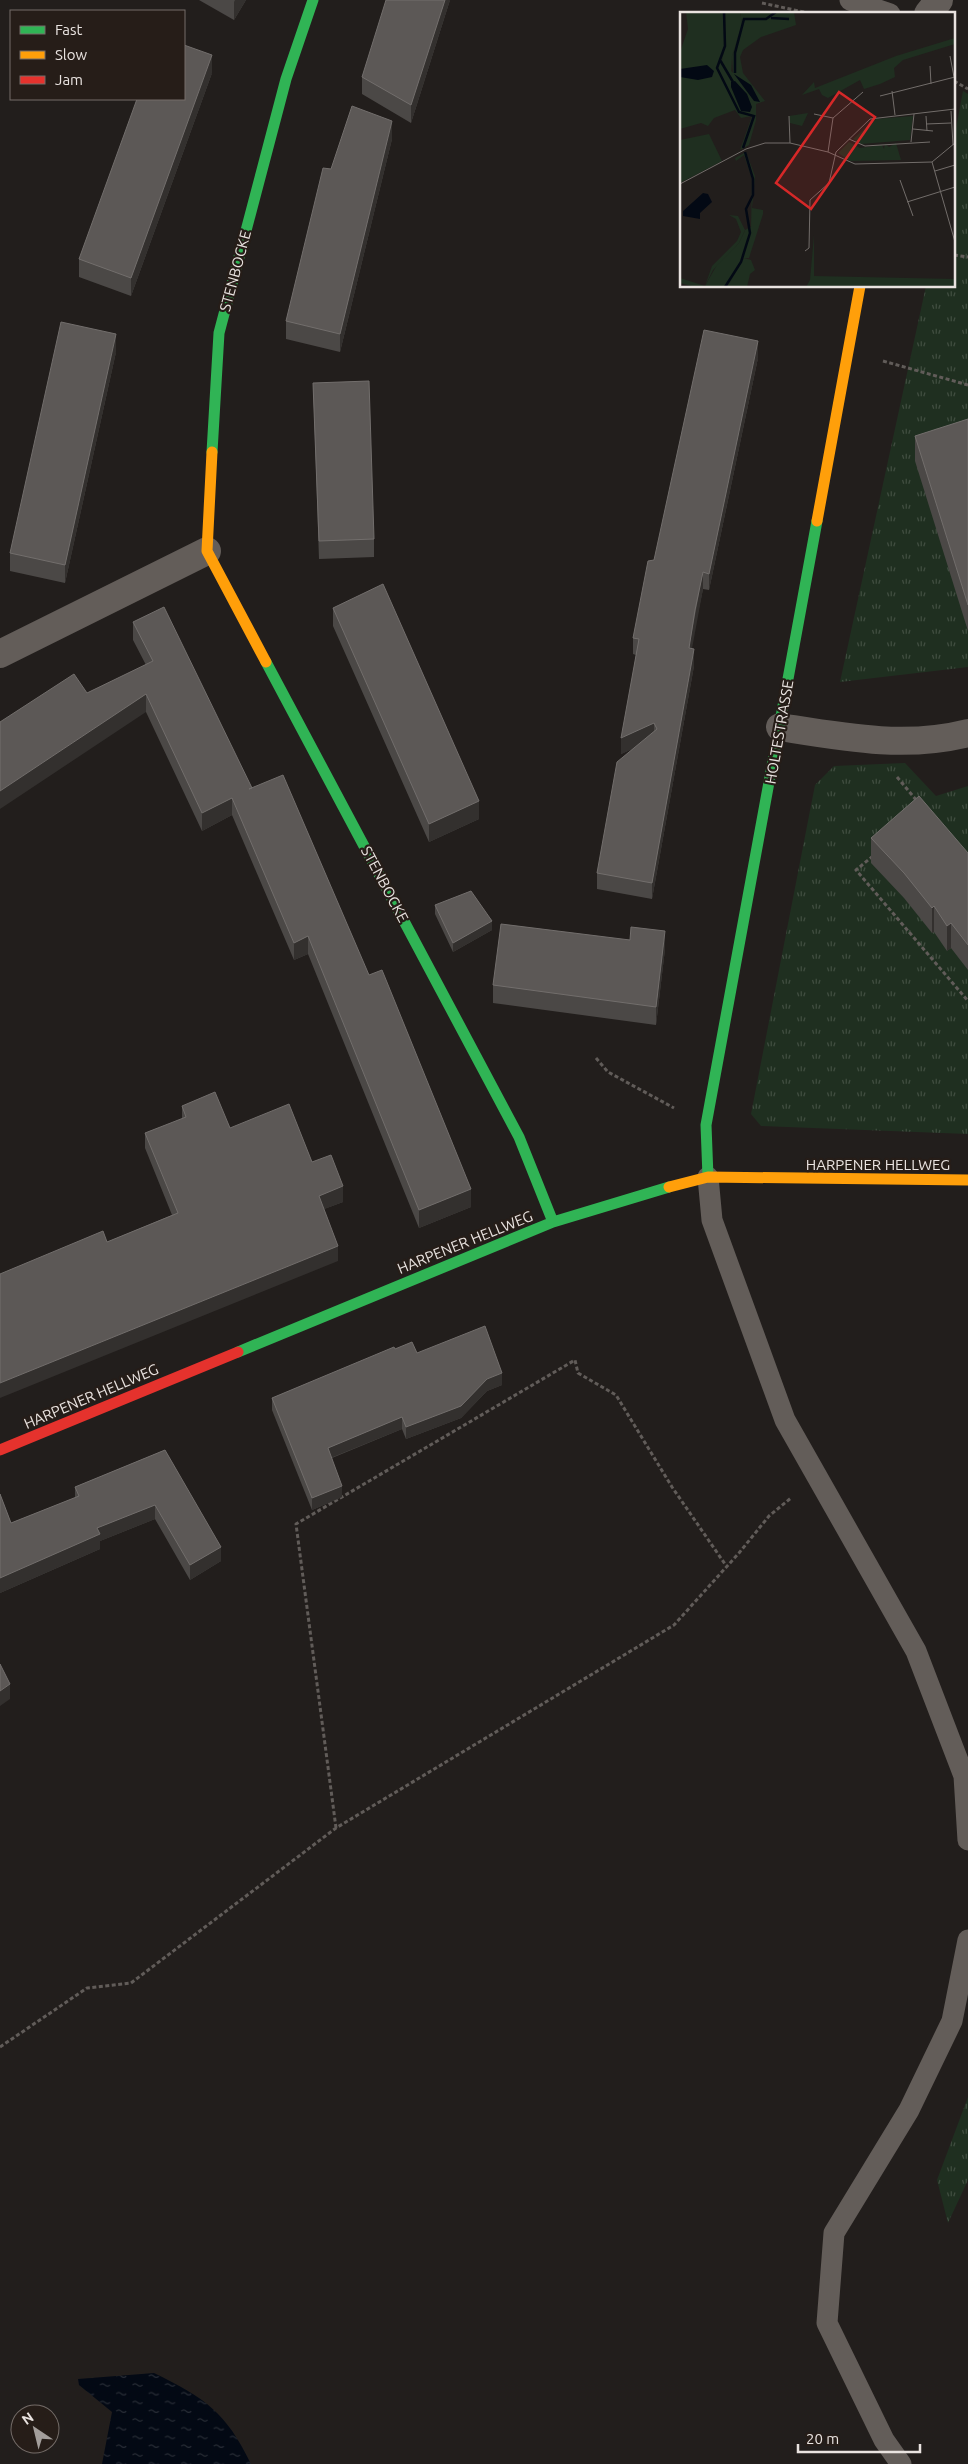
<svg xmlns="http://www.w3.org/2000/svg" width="968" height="2464" viewBox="0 0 968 2464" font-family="Ubuntu,sans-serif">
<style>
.grass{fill:url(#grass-tufts)}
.water{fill:url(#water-ripples)}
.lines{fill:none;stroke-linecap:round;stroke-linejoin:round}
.path{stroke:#615c59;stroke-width:3;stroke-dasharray:4 2.5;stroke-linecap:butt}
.lane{stroke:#635d59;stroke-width:21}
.street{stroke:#635d59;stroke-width:28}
.fast{stroke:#30b455;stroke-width:11}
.slow{stroke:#ff9f0a;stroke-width:11}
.jam{stroke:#e5322d;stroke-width:11}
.wall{fill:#4b4846}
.shaded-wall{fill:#33302e}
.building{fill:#5c5856;stroke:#726e6c}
.labels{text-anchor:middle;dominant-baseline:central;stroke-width:4.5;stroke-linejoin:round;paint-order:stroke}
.street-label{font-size:15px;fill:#e9e3e0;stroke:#261d18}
.inset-river{fill:none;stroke:#030914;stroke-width:2.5}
.inset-road{fill:none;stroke:#726d6a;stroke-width:1}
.view{fill:#d62828;fill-opacity:0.15;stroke:#d62828;stroke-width:2.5}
.inset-edge{fill:none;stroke:#e9e3e0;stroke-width:2.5}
</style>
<defs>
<pattern id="grass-tufts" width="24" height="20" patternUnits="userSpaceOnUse" patternTransform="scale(1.25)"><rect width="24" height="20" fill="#1f2f20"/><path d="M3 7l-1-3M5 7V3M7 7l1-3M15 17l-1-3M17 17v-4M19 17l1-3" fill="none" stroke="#404d40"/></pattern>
<pattern id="water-ripples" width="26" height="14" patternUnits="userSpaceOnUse" patternTransform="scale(1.25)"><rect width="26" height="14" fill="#030914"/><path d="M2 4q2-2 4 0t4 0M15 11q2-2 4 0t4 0" fill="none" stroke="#282d36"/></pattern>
</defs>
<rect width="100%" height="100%" fill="#221e1c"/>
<path class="grass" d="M 963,91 L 968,94 L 968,667 L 840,682 L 926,286 L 954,286 L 954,139 Z
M 905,763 L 936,796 L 968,786 L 968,1134 L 761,1126 L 751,1114 L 815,785 L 834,766 Z
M 968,2097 L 968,2180 L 948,2223 L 937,2180 Z"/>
<path class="water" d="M 154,2373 C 205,2398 226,2412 251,2464 L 102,2464 L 112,2412 L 79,2385 L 78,2379 Z"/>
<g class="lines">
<path class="path" d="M 762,3 L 813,14
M 954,81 L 968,89
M 954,255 L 968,257
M 883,361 L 968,385
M 897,777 L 917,801
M 873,856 L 856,870 L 968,1001
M 596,1058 L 608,1072 L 674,1108
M 336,1828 L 296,1524 L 575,1360 L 578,1373 L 616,1395 L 672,1487 L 727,1567
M 0,2047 L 87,1988 L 131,1983 L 336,1828 L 674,1625 L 739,1553 L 769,1516 L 791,1498"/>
<path class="lane" d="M 850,0 L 890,14
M 708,1177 L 712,1220 L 785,1420 L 916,1651 L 964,1776 L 968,1840
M 901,2464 L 884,2440 L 827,2323 L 834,2233 L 909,2110 L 952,2021 L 968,1940"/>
<path class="street" d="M 928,14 L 939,0
M 0,654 L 207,551
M 780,727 C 843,737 905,749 968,733"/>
<path class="fast" d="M 212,452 L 219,333 L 286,79 L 313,0
M 266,662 L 519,1137 L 553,1222
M 708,1177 L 706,1125 L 817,521
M 238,1352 L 553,1222 L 669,1187"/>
<path class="slow" d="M 212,452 L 207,551 L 266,662
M 817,521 L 860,286
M 669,1187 L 708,1177 L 968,1180"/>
<path class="jam" d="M 0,1450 L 238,1352"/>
</g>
<path class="wall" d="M 199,0 L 246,0 L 234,20 Z
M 450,0 L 411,123 L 362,94 L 362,77 Z
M 212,73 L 131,296 L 79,277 L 79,259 Z
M 392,139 L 340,352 L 286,339 L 286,321 L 331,169 Z
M 116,352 L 65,583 L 10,571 L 10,553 Z
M 758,358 L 709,590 L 703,589 L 695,627 L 691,649 L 694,666 L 652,899 L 597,889 L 597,873 L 632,749 L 621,754 L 636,655 L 633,654 L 633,638 L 654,560 Z
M 313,383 L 374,539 L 374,557 L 319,559 Z
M 968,419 L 968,631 L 915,461 L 915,436 Z
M 333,608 L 479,819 L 429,842 L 333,626 Z
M 133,622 L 252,788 L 369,975 L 471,1207 L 419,1228 L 308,954 L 294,960 L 232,815 L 202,831 L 146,712 L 87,693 L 146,665 L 133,640 Z
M 871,838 L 968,853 L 968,970 L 951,948 L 947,951 L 934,932 L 932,933 L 904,898 L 871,863 Z
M 435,905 L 492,930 L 453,952 L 435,914 Z
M 665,949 L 656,1025 L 493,1003 L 493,985 Z
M 182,1106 L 230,1128 L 312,1162 L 343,1202 L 324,1209 L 338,1261 L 107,1242 L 172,1215 L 145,1148 L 145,1133 L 182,1119 Z
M 395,1349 L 417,1353 L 502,1385 L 487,1391 L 461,1418 L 406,1439 L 402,1429 L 332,1458 L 342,1497 L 312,1510 L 272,1410 L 272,1398 Z
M 165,1450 L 221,1561 L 190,1580 L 155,1519 L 100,1541 L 100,1549 L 0,1593 L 0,1494 L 11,1523 L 75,1498 L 75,1487 Z"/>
<path class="shaded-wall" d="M 235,0 L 246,0 L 234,20 L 234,2 Z
M 445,0 L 450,0 L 411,123 L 411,105 Z
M 212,55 L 212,73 L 131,296 L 131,278 Z
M 392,121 L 392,139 L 340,352 L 340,334 Z
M 116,334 L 116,352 L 65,583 L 65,565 Z
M 758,341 L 758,358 L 709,590 L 709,574 Z
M 703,572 L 703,589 L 689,665 L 689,648 Z
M 694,649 L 694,666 L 652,899 L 652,883 Z
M 146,694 L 146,712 L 0,809 L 0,791 Z
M 654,723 L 654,740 L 621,754 L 621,738 Z
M 232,798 L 232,815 L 202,831 L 202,813 Z
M 479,801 L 479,819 L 429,842 L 429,824 Z
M 934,906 L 934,932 L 932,933 L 932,908 Z
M 492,921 L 492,930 L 453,952 L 453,943 Z
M 951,923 L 951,948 L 947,951 L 947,926 Z
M 665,931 L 665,949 L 656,1025 L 656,1007 Z
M 308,936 L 308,954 L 294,960 L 294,943 Z
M 343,1186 L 343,1202 L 319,1211 L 319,1196 Z
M 471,1189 L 471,1207 L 419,1228 L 419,1210 Z
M 338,1246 L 338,1261 L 0,1398 L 0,1383 Z
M 502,1373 L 502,1385 L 487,1391 L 461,1418 L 406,1439 L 406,1427 L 487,1379 Z
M 402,1417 L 402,1429 L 328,1459 L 328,1448 Z
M 342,1486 L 342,1497 L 312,1510 L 312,1498 Z
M 155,1505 L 155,1519 L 100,1541 L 100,1549 L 0,1593 L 0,1578 L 97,1528 Z
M 221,1547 L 221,1561 L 190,1580 L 190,1565 Z
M 10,1684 L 10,1699 L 0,1706 L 0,1691 Z"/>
<path class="building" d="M 386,0 L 445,0 L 411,105 L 362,77 Z
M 184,45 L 212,55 L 131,278 L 79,259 L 137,99 L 184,99 Z
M 352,106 L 392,121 L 340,334 L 286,321 L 323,168 L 331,169 Z
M 61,322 L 116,334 L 65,565 L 10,553 Z
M 704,330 L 758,341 L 709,574 L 703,572 L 695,610 L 689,648 L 694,649 L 652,883 L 597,873 L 617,762 L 657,729 L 654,723 L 621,738 L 639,639 L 633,638 L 648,561 L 654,560 Z
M 369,381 L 374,539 L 319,541 L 313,383 Z
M 968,419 L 968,605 L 915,436 Z
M 383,584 L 479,801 L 429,824 L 333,608 Z
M 164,607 L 252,788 L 249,789 L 283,775 L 369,975 L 382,970 L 471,1189 L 419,1210 L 308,936 L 294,943 L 232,798 L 202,813 L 146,694 L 0,791 L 0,722 L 74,674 L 87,693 L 153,661 L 133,622 Z
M 919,796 L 968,853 L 968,945 L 951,923 L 947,926 L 934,906 L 932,908 L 904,873 L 871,838 Z
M 471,891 L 492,921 L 453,943 L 435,905 Z
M 501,924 L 630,940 L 631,927 L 665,931 L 656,1007 L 493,985 Z
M 215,1092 L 230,1128 L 289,1104 L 312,1162 L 331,1155 L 343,1186 L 319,1196 L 338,1246 L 0,1383 L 0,1274 L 103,1231 L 107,1242 L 178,1213 L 145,1133 L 186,1117 L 182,1106 Z
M 485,1326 L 502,1373 L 487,1379 L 461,1406 L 406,1427 L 402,1417 L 328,1448 L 342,1486 L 312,1498 L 272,1398 L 394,1347 L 395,1349 L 412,1342 L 417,1353 Z
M 165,1450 L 221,1547 L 190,1565 L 155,1505 L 97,1528 L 100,1534 L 0,1578 L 0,1494 L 11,1523 L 79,1496 L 75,1487 Z
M 0,1664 L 10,1684 L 0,1691 Z"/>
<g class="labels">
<g class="street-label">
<text transform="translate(235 271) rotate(-75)">STENBOCKE</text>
<text transform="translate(779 732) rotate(-80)">HOLTESTRASSE</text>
<text transform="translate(385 884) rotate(62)">STENBOCKE</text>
<text x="878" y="1164">HARPENER HELLWEG</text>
<text transform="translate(465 1242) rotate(-22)">HARPENER HELLWEG</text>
<text transform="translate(91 1396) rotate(-23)">HARPENER HELLWEG</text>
</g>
</g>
<g transform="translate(680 12)">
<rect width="275" height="275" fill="#221e1c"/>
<path d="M 275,26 L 275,32 L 223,48 L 214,56 L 215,65 L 200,72 L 184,77 L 180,68 L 148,86 L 142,83 L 139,77 L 122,83 L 134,70 L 135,76 L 216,44 ZM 233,104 L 230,128 L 181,132 L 173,127 L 196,107 ZM 169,130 L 180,136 L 202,133 L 204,137 L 205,132 L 209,135 L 216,131 L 221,148 L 170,149 L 158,141 ZM 66,140 L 75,164 L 72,196 L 83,198 L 83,202 L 69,246 L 64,246 L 47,275 L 15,275 L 0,271 L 0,266 L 25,274 L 38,251 L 59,231 L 65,218 L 71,215 L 72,167 L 64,143 L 56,149 L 55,146 ZM 134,223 L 134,264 L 275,267 L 275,275 L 126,275 L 130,268 Z" fill="#1f2f20"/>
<path d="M 6,0 L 45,0 L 46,28 L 42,49 L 53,61 L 52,44 L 62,12 L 60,0 L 114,0 L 116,13 L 81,25 L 63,38 L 60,45 L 63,61 L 85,89 L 76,92 L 76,108 L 69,133 L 60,138 L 72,104 L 61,106 L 55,98 L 34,106 L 28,114 L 21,111 L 0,117 L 0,40 L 8,17 ZM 29,122 L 42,149 L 0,171 L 0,128 ZM 49,203 L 58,204 L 65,218 L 59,231 L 33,258 L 25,274 L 32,254 L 57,229 L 61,220 L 56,207 ZM 64,246 L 71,248 L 75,258 L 70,262 L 67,275 L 47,275 Z" fill="#1f2f20"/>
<path d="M 45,0 L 60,0 L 62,12 L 52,44 L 51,65 L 42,49 L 46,28 Z" fill="#1f2f20"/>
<path d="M 128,101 L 122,114 L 110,111 L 109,104 Z" fill="#1f2f20"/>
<path d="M 27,53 L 34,59 L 32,65 L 18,68 L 0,65 L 0,57 ZM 54,62 L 71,73 L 80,90 L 74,89 ZM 55,69 L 67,82 L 72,95 L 70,100 L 61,99 L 51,75 L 51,70 ZM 23,181 L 28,182 L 32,190 L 20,201 L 20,207 L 3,204 L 3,199 Z" fill="#030914"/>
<path class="inset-river" d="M 44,0 L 45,34 L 37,56 L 59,100 L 74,104 L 63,136M 91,6 L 109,7M 40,48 L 53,70M 55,61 L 55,41 L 64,7 L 86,7 L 96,0M 45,275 L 61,250 L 70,221 L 66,197 L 73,183 L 73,167 L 65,140"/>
<path class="inset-road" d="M 270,44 L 274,65M 250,54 L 251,72M 212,79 L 215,103M 200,84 L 275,65M 271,99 L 273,133M 134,102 L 153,106M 109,104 L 110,131M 246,104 L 247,119M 246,112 L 271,111M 233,117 L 253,119M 169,127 L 185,134 L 250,130M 231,130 L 234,102M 148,140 L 153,106 L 183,80M 252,150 L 275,230M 255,159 L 275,153M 220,168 L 233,204M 0,172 L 66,137 L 85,131 L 110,131 L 148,140 L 175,152 L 252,150 L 275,131M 227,190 L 275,175M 125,239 L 129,236 L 130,188 L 149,171 L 156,140 L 190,107 L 275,97"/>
<path class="view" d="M 159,80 L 195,105 L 131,197 L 96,171 Z"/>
<rect width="275" height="275" class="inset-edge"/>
</g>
<rect x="10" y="10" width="175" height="90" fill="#261d18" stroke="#746c68"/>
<rect x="20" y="26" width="25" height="8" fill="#30b455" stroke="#746c68"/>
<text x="55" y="35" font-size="15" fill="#e9e3e0">Fast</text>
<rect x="20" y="51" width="25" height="8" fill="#ff9f0a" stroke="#746c68"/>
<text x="55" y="60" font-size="15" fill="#e9e3e0">Slow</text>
<rect x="20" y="76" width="25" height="8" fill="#e5322d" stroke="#746c68"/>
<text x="55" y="85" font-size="15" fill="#e9e3e0">Jam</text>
<g transform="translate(35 2429) rotate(325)"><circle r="24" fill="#261d18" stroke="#746c68"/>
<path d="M0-4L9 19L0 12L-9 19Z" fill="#a39e9b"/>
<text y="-8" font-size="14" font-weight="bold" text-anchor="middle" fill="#e9e3e0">N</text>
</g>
<path d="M798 2444v8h122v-8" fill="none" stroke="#e9e3e0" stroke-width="2.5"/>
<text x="806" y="2444" font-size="15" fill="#e9e3e0" stroke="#261d18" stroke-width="4" paint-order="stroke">20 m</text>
</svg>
